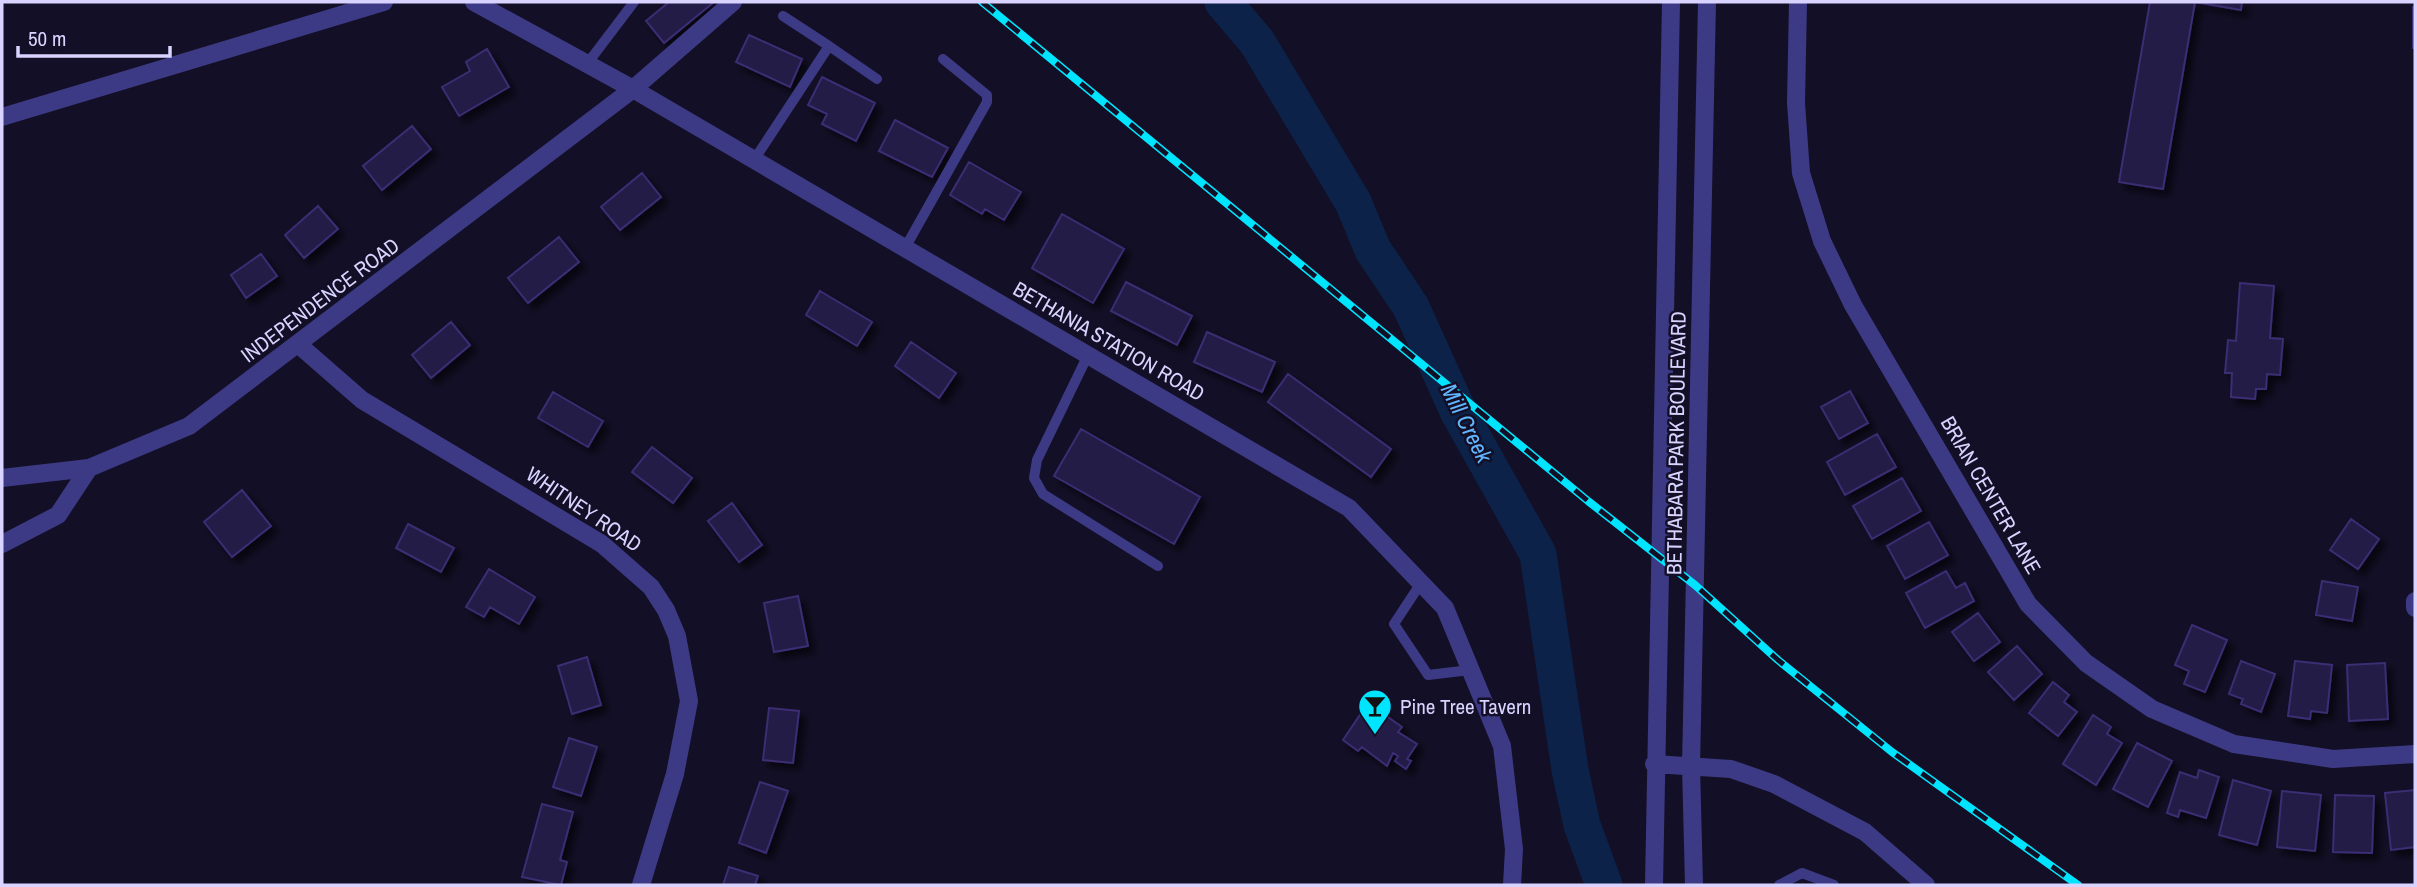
<svg xmlns="http://www.w3.org/2000/svg" width="2417" height="887" viewBox="0 0 2417 887" font-family="'Archivo Narrow',sans-serif">
<style>
.lines{fill:none;stroke-linecap:round;stroke-linejoin:round}
.river{stroke:#0c2248;stroke-width:37}
.building{fill:#241b47;stroke:#3b2d73;stroke-width:2;filter:url(#shadow)}
.service{stroke:#3d3a85;stroke-width:10}
.minor{stroke:#3d3a85;stroke-width:18}
.tertiary{stroke:#3d3a85;stroke-width:18}
.rail-casing{stroke:#00e5ff;stroke-width:8}
.rail{stroke:#130f26;stroke-width:5;stroke-dasharray:16;stroke-linecap:butt}
.labels{text-anchor:middle;dominant-baseline:central;stroke-width:5;stroke-linejoin:round;paint-order:stroke}
.street-label{font-size:21px;fill:#d9d4ff;stroke:#130f26}
.poi-label{font-size:21px;fill:#d9d4ff;stroke:#130f26;text-anchor:start}
.water-label{font-size:23px;font-style:italic;fill:#62b6ff;stroke:#130f26}
</style>
<defs>
<filter id="shadow"><feDropShadow dx="6" dy="6" stdDeviation="3.5" flood-color="#0009"/></filter>
</defs>
<rect width="100%" height="100%" fill="#130f26"/>
<g class="lines">
<path class="river" d="M 1223,2 L 1257,42 L 1353,202 L 1373,250 L 1411,307 L 1458,411 L 1538,554 L 1570,770 L 1582,825 L 1604,885"/>
</g>
<path class="building" d="M 669,2 L 714,2 L 664,43 L 646,21 Z
M 2150,2 L 2242,2 L 2241,10 L 2195,2 L 2163,189 L 2119,182 Z
M 2413,7 L 2415,7 L 2415,48 L 2413,48 Z
M 749,35 L 802,59 L 790,87 L 736,62 Z
M 487,49 L 509,87 L 459,116 L 442,87 L 470,71 L 466,62 Z
M 822,77 L 875,103 L 856,141 L 822,124 L 827,114 L 808,105 Z
M 895,120 L 948,148 L 932,177 L 879,151 Z
M 412,126 L 431,149 L 382,190 L 363,166 Z
M 969,162 L 1021,192 L 1004,220 L 985,209 L 982,214 L 950,195 Z
M 642,173 L 661,197 L 620,230 L 601,207 Z
M 318,206 L 338,229 L 304,258 L 285,235 Z
M 1062,214 L 1124,249 L 1093,303 L 1032,268 Z
M 559,237 L 579,262 L 528,303 L 508,278 Z
M 261,254 L 277,276 L 246,298 L 231,275 Z
M 1126,282 L 1192,316 L 1177,345 L 1111,311 Z
M 2240,283 L 2274,286 L 2270,338 L 2283,339 L 2280,375 L 2267,374 L 2266,389 L 2256,389 L 2255,399 L 2231,397 L 2232,373 L 2225,373 L 2228,340 L 2236,341 Z
M 820,291 L 872,322 L 857,346 L 806,315 Z
M 451,322 L 470,345 L 431,378 L 412,355 Z
M 1207,332 L 1275,362 L 1262,392 L 1194,362 Z
M 911,342 L 956,373 L 939,398 L 895,366 Z
M 1288,374 L 1391,449 L 1371,477 L 1268,402 Z
M 1850,391 L 1868,423 L 1839,439 L 1821,407 Z
M 553,392 L 603,421 L 588,447 L 538,418 Z
M 1081,429 L 1200,497 L 1174,544 L 1054,476 Z
M 1877,434 L 1896,467 L 1845,495 L 1827,462 Z
M 652,447 L 692,478 L 673,503 L 632,472 Z
M 1902,478 L 1921,511 L 1872,539 L 1853,506 Z
M 242,490 L 271,526 L 232,557 L 204,522 Z
M 732,503 L 762,545 L 739,562 L 708,521 Z
M 2351,519 L 2379,539 L 2358,569 L 2330,550 Z
M 1929,522 L 1948,555 L 1905,579 L 1887,546 Z
M 408,524 L 454,548 L 441,572 L 396,548 Z
M 489,569 L 535,597 L 519,624 L 490,607 L 484,617 L 466,607 Z
M 1946,571 L 1956,588 L 1965,583 L 1974,601 L 1925,628 L 1906,593 Z
M 2322,581 L 2358,587 L 2352,621 L 2316,615 Z
M 798,596 L 808,646 L 774,652 L 764,603 Z
M 1978,613 L 2000,642 L 1974,661 L 1952,632 Z
M 2192,625 L 2227,640 L 2205,692 L 2184,684 L 2189,671 L 2175,665 Z
M 2017,646 L 2042,674 L 2014,700 L 1988,672 Z
M 587,657 L 601,705 L 572,714 L 558,666 Z
M 2241,661 L 2275,674 L 2261,712 L 2241,704 L 2243,699 L 2229,694 Z
M 2295,661 L 2332,665 L 2327,713 L 2311,711 L 2310,719 L 2288,716 Z
M 2385,663 L 2388,719 L 2349,721 L 2347,665 Z
M 2053,682 L 2069,695 L 2064,702 L 2077,712 L 2058,736 L 2029,713 Z
M 769,708 L 799,711 L 793,763 L 763,760 Z
M 1364,709 L 1378,719 L 1382,713 L 1402,727 L 1398,732 L 1417,744 L 1407,759 L 1411,761 L 1406,769 L 1395,761 L 1398,756 L 1393,753 L 1387,766 L 1362,747 L 1358,751 L 1343,740 Z
M 2093,715 L 2111,727 L 2107,734 L 2122,743 L 2096,785 L 2063,764 Z
M 569,738 L 597,747 L 581,796 L 553,787 Z
M 2137,743 L 2172,761 L 2148,807 L 2113,789 Z
M 2199,770 L 2219,777 L 2206,818 L 2180,810 L 2178,817 L 2167,813 L 2180,772 L 2197,778 Z
M 2233,780 L 2271,791 L 2257,845 L 2219,835 Z
M 760,782 L 788,791 L 766,853 L 739,843 Z
M 2415,790 L 2415,847 L 2391,850 L 2385,793 Z
M 2282,791 L 2321,795 L 2315,851 L 2277,847 Z
M 2335,795 L 2374,796 L 2372,853 L 2333,852 Z
M 542,804 L 573,812 L 560,860 L 567,862 L 561,885 L 522,877 Z
M 729,867 L 758,876 L 755,885 L 723,885 Z"/>
<g class="lines">
<path class="service" d="M 829,46 L 877,79
M 587,64 L 634,2
M 754,160 L 829,46 L 783,16
M 905,248 L 987,102 L 987,95 L 943,59
M 1088,355 L 1037,460 L 1034,478 L 1043,494 L 1158,566
M 1421,583 L 1394,624 L 1428,675 L 1470,670
M 1779,885 L 1802,873 L 1834,885"/>
<path class="minor" d="M 1798,2 L 1796,103 L 1801,173 L 1822,241 L 1853,305 L 2028,604 L 2086,663 L 2152,709 L 2234,744 L 2333,759 L 2415,754
M 2,117 L 384,2
M 299,345 L 362,400 L 602,544 L 651,587 L 666,610 L 677,636 L 689,701 L 675,774 L 641,885
M 2,478 L 89,468 L 189,426 L 633,89 L 733,2
M 2,544 L 58,515 L 89,468
M 2415,601 L 2415,608"/>
<path class="tertiary" d="M 474,2 L 633,89 L 1349,508 L 1445,608 L 1502,746 L 1514,849 L 1512,885
M 1654,764 L 1731,769 L 1774,784 L 1865,832 L 1926,885
M 1654,885 L 1671,2
M 1694,885 L 1691,766 L 1707,2"/>
<g class="rail-casing">
<path id="rail" d="M 982,2 L 1588,501 L 1695,585 L 1778,660 L 1892,752 L 2078,885"/>
</g>
<use href="#rail" class="rail"/>
</g>
<defs>
<g id="bar-pin" transform="scale(1.75)"><path d="M0 17L-7.5 6A9.5 9.5 0 1 1 7.5 6Z" fill="#00e5ff" stroke="#130f26"/><path d="M-6-5H6L.8 .8V4.5H3.5V6h-7V4.5H-.8V.8Z" fill="#111"/></g>
</defs>
<g fill-rule="evenodd">
<use href="#bar-pin" x="1375" y="706"/>
</g>
<g class="labels">
<g class="street-label">
<text transform="translate(320 300) rotate(-37)">INDEPENDENCE ROAD</text>
<text transform="translate(1109 341) rotate(30)">BETHANIA STATION ROAD</text>
<text transform="translate(1676 443) rotate(-89)">BETHABARA PARK BOULEVARD</text>
<text transform="translate(1991 495) rotate(60)">BRIAN CENTER LANE</text>
<text transform="translate(584 509) rotate(34)">WHITNEY ROAD</text>
</g>
<g class="poi-label">
<text x="1400" y="706">Pine Tree Tavern</text>
</g>
<g class="water-label">
<text transform="translate(1467 423) rotate(63)">Mill Creek</text>
</g>
</g>
<rect width="2417" height="887" fill="none" stroke="#d9d4ff" stroke-width="7"/>
<path d="M18 46v10h152v-10" fill="none" stroke="#d9d4ff" stroke-width="3.5"/>
<text x="28" y="46" font-size="21" fill="#d9d4ff" stroke="#130f26" stroke-width="5" paint-order="stroke">50 m</text>
</svg>
